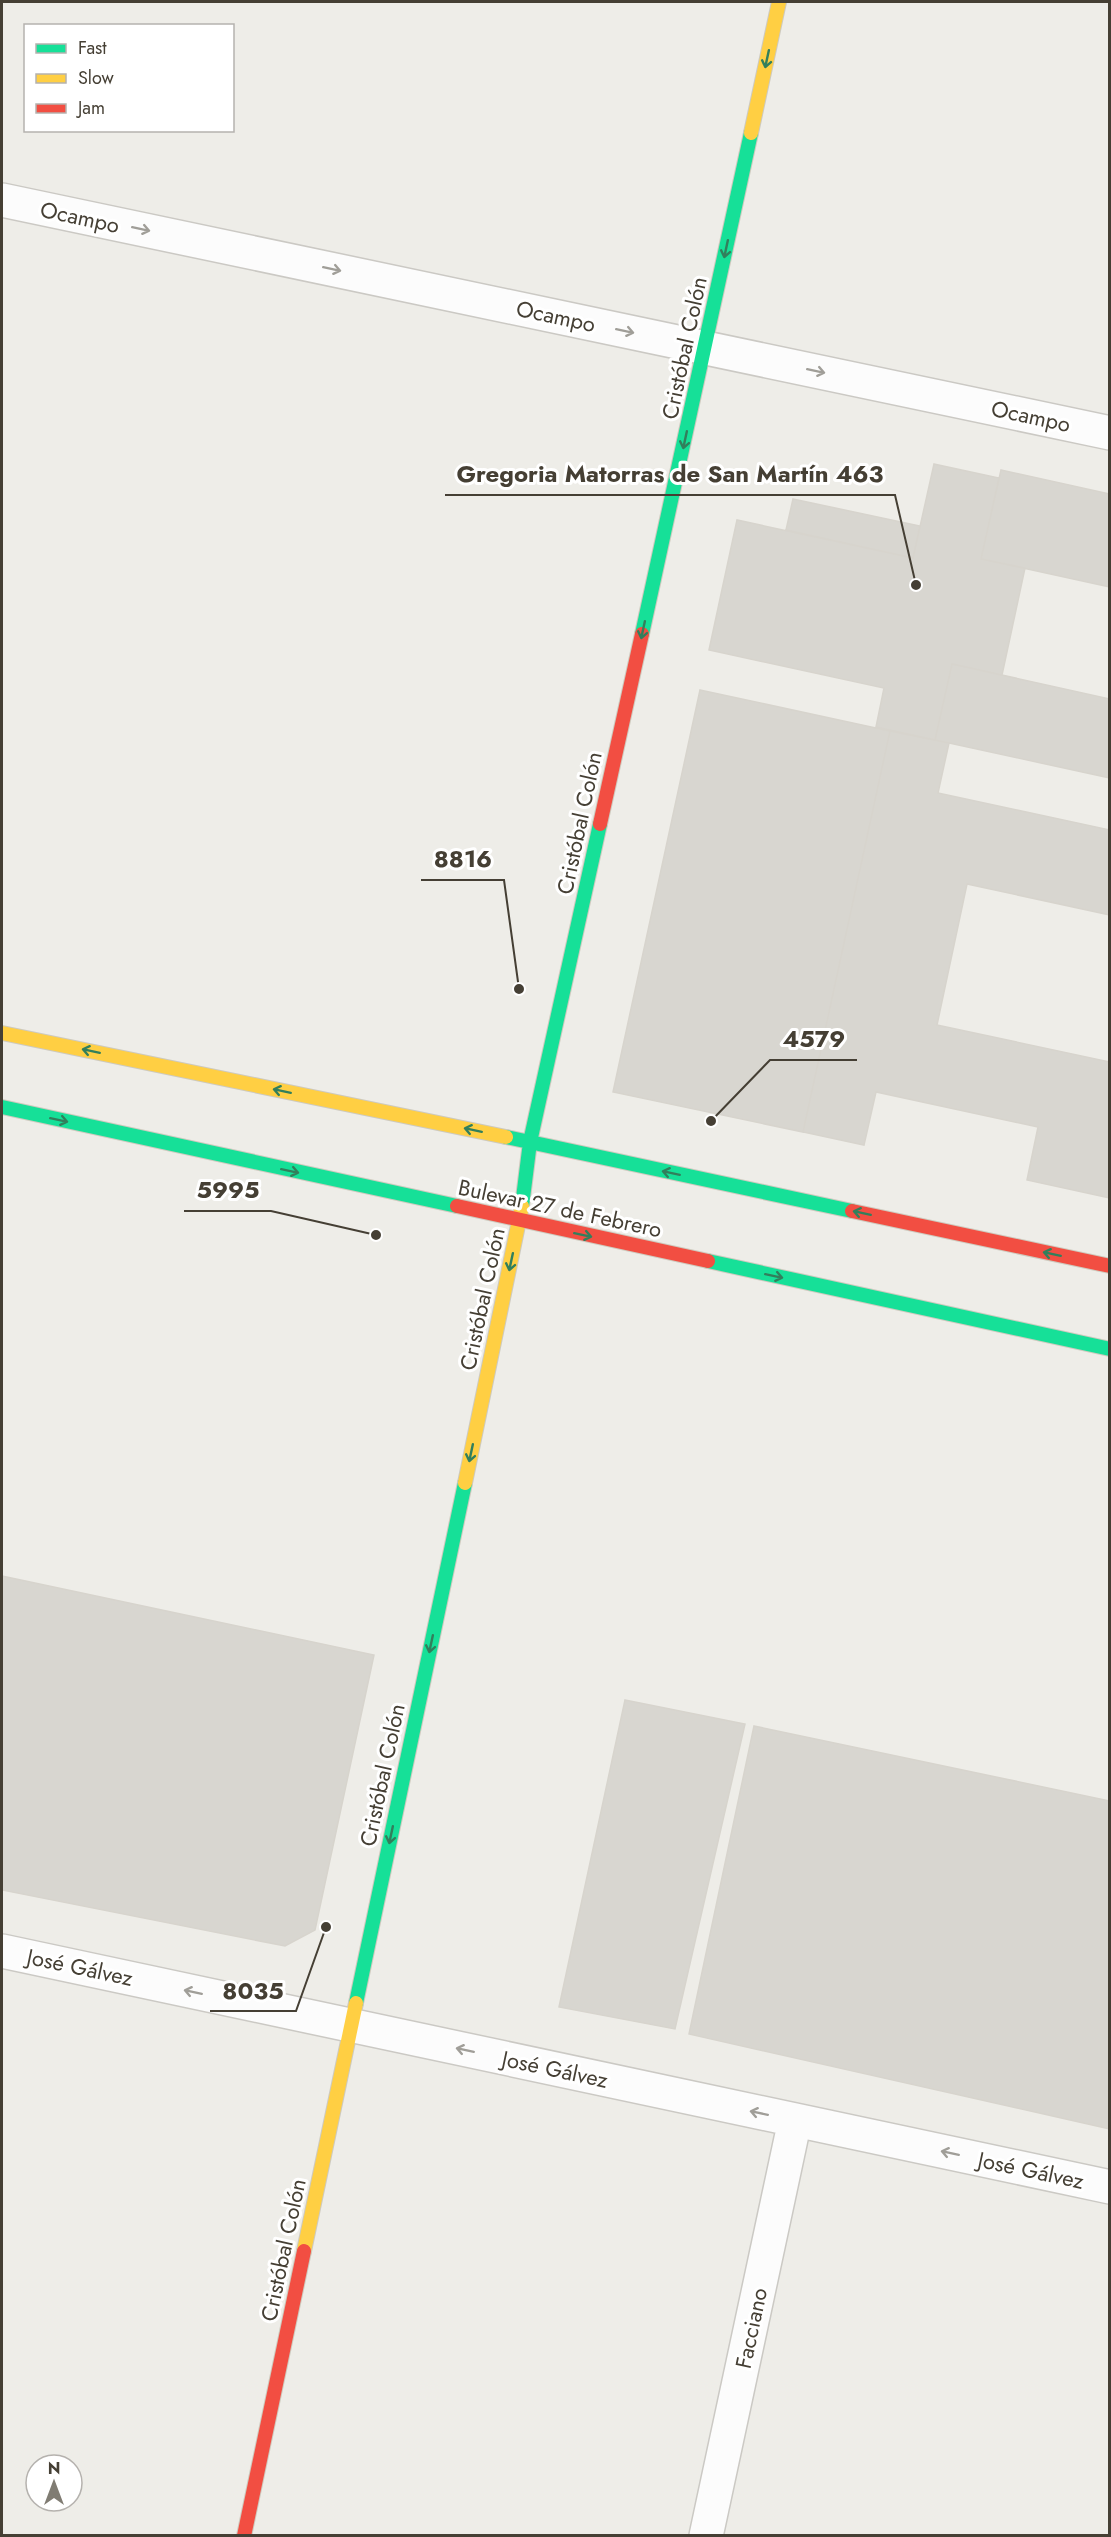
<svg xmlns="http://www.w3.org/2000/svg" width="1111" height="2537" viewBox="0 0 1111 2537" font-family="Jost,sans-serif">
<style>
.building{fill:#d8d6d0;stroke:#d7d4cd;stroke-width:1.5}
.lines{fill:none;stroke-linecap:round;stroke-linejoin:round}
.street-casing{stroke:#cbc9c4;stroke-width:36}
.fast-casing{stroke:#cecabe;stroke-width:16}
.slow-casing{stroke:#cecabe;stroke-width:16}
.jam-casing{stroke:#cecabe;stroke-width:16}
.street{stroke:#fcfcfc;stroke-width:33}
.fast{stroke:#16e098;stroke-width:14}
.slow{stroke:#ffcf43;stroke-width:14}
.jam{stroke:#f24e42;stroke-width:14}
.oneway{stroke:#327f5c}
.oneway2{stroke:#a09e98}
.labels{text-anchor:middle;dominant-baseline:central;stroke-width:6;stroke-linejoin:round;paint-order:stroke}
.street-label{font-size:22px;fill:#453f34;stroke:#fff}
.leader{fill:none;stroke:#453f34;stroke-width:2}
.callout-dot{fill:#453f34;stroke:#fff;stroke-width:2}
.callout-label{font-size:24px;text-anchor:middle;font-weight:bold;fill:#453f34;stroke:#fff;stroke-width:6;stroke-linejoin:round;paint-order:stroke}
</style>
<rect width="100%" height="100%" fill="#eeede8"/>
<path class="building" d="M 934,464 L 999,478 L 981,559 L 1025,568 L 1002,675 L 952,664 L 935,740 L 876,727 L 884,688 L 709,650 L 737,520 L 913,558 Z
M 1001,470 L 1110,494 L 1110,587 L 981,559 Z
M 793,499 L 920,526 L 913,558 L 786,530 Z
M 952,664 L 1110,699 L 1110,778 L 935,740 Z
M 700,690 L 890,731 L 803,1132 L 613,1092 Z
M 890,731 L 949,743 L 938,793 L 1110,830 L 1110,915 L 967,884 L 937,1025 L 1110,1062 L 1110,1198 L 1027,1180 L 1038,1127 L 876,1092 L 864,1145 L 803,1132 Z
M 2,1576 L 374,1655 L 315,1930 L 285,1946 L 2,1890 Z
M 625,1700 L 745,1724 L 675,2029 L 559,2007 Z
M 754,1726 L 1110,1801 L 1110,2129 L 689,2034 Z"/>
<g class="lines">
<g class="street-casing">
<path id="street" d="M 2,200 L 1110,433
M 2,1951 L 1110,2187
M 706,2536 L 795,2120"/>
</g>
<g class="fast-casing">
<path id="fast" d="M 642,634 L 751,133
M 2,1107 L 457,1206
M 506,1137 L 852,1211
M 522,1206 L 530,1142 L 600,824
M 708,1261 L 1110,1349
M 356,2003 L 465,1483"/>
</g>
<g class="slow-casing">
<path id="slow" d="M 751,133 L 779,2
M 2,1033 L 506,1137
M 465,1483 L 522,1206
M 304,2251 L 356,2003"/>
</g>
<g class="jam-casing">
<path id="jam" d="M 600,824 L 642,634
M 457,1206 L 708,1261
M 852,1211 L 1110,1266
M 244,2536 L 304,2251"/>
</g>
<use href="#street" class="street"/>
<use href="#fast" class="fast"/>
<use href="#slow" class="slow"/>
<use href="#jam" class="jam"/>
</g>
<defs><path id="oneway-shaft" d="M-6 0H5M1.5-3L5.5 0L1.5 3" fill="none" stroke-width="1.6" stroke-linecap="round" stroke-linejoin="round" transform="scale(1.5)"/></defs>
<g class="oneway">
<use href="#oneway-shaft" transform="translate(767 59) rotate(102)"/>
<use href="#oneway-shaft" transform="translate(726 249) rotate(102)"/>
<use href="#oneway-shaft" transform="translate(685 440) rotate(102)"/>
<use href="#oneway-shaft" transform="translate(643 630) rotate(102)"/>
<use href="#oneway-shaft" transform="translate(91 1051) rotate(-168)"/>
<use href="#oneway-shaft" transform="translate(282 1091) rotate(-168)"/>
<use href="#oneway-shaft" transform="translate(59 1120) rotate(12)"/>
<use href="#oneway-shaft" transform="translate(473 1130) rotate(-168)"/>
<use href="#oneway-shaft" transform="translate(290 1171) rotate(12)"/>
<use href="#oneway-shaft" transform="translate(671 1173) rotate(-168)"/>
<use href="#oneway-shaft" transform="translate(862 1213) rotate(-168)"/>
<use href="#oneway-shaft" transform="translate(583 1235) rotate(12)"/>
<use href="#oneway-shaft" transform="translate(1052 1254) rotate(-168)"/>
<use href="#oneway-shaft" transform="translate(511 1262) rotate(102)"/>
<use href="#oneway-shaft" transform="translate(774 1276) rotate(12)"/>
<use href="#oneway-shaft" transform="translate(471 1453) rotate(102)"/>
<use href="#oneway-shaft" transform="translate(431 1644) rotate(102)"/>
<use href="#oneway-shaft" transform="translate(391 1835) rotate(102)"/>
</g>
<g class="oneway2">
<use href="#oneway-shaft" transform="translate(141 229) rotate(12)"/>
<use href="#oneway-shaft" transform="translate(332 269) rotate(12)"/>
<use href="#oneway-shaft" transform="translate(625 331) rotate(12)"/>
<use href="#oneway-shaft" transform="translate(816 371) rotate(12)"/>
<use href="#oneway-shaft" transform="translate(193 1992) rotate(-168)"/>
<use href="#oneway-shaft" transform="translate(465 2050) rotate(-168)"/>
<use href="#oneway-shaft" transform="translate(759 2113) rotate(-168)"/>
<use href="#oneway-shaft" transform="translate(950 2153) rotate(-168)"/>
</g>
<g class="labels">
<g class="street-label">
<text transform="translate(80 217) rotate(12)">Ocampo</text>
<text transform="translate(556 316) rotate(12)">Ocampo</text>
<text transform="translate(684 348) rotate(-78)">Cristóbal Colón</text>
<text transform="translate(1031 416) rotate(12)">Ocampo</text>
<text transform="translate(579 823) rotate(-78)">Cristóbal Colón</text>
<text transform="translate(560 1208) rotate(12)">Bulevar 27 de Febrero</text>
<text transform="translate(482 1299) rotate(-78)">Cristóbal Colón</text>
<text transform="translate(382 1775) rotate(-78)">Cristóbal Colón</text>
<text transform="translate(80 1967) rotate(12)">José Gálvez</text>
<text transform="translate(555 2069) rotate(12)">José Gálvez</text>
<text transform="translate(1031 2170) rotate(12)">José Gálvez</text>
<text transform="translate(283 2250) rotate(-78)">Cristóbal Colón</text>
<text transform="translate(751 2328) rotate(-78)">Facciano</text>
</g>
</g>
<path class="leader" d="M916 585L895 495H445M519 989L504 880H421M711 1121L770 1060H857M376 1235L271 1211H184M326 1927L296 2011H210"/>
<g class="callout-dot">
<circle cx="916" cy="585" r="6"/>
<circle cx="519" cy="989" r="6"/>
<circle cx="711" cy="1121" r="6"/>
<circle cx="376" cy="1235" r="6"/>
<circle cx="326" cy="1927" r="6"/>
</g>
<g class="callout-label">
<text x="670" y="482">Gregoria Matorras de San Martín 463</text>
<text x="463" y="867">8816</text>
<text x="814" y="1047">4579</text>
<text x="228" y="1198">5995</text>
<text x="253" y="1999">8035</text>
</g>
<rect width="1111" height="2537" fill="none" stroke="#453f34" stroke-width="6"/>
<rect x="24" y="24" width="210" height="108" fill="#ffffff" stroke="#b5b2ae" stroke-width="1.5"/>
<rect x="36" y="44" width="30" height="9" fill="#16e098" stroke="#b5b2ae" stroke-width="1.5"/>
<text x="78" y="54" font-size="18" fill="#453f34">Fast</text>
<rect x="36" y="74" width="30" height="9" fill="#ffcf43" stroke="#b5b2ae" stroke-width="1.5"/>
<text x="78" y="84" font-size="18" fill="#453f34">Slow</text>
<rect x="36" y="104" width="30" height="9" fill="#f24e42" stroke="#b5b2ae" stroke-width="1.5"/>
<text x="78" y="114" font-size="18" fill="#453f34">Jam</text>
<g transform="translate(54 2483)"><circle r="28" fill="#ffffff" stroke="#b5b2ae" stroke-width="1.5"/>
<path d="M0-4.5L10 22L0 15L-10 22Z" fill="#807c73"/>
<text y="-9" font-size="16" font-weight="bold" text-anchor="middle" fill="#453f34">N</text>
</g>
</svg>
